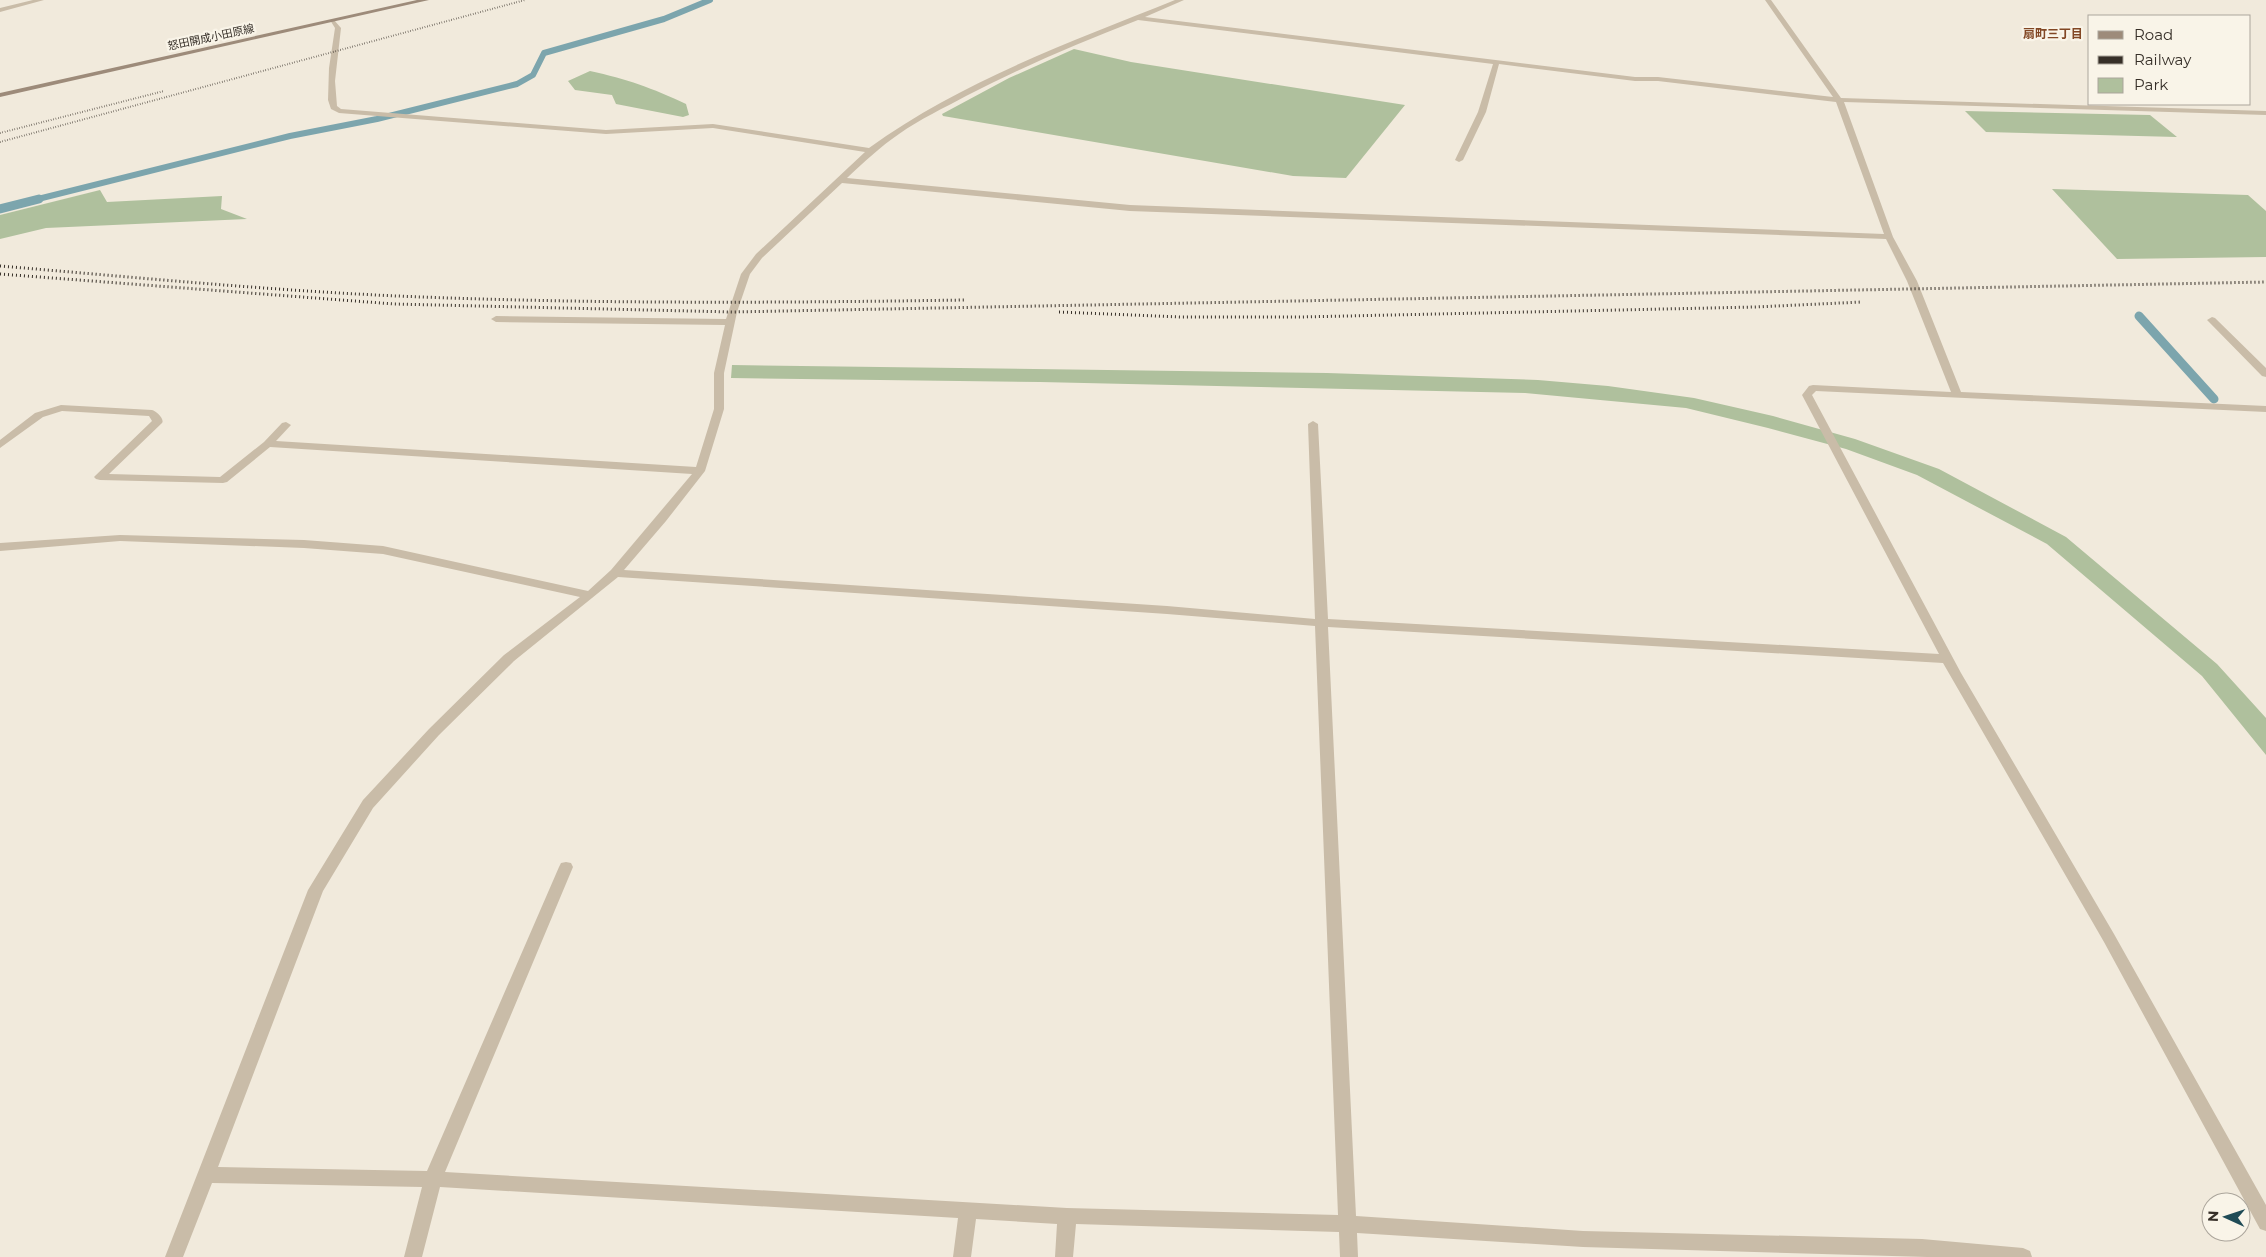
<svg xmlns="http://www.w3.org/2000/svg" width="2266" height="1257" viewBox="0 0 2266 1257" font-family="Montserrat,'Noto Sans JP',sans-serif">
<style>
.green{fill:#afc09d}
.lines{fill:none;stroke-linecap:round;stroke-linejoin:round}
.stream-far1{stroke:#7ca5ad;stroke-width:6}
.stream{stroke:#7ca5ad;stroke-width:9}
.minor{fill:#c9bca8;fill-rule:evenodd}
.secondary{fill:#9d8b7a;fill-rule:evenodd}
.rail-far1{stroke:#362f28;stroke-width:2;stroke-dasharray:0.5 2;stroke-linecap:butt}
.rail{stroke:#362f28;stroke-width:3;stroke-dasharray:1 3;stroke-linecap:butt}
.labels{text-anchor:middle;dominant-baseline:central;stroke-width:4.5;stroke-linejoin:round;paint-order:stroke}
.far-street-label{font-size:11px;fill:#362f28;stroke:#f9f4e8}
.far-neighbourhood-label{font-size:12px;font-weight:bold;fill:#824724;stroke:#f9f4e8}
</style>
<rect width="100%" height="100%" fill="#f1eadc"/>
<path class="green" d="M 1074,49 L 1131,62 L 1405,105 L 1346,178 L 1293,176 L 943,116 L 942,114 L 1009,78 Z
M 590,71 C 627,79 652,88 686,104 L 689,115 L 683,117 L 616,104 L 612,95 L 575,90 L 568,81 Z
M 1965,111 L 2150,115 L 2177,137 L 1986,132 Z
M 2052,189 L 2248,195 L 2266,211 L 2266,257 L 2117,259 Z
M 100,190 L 107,202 L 222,196 L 221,209 L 247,219 L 46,228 L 0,239 L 0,215 Z
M 732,365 L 1327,373 L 1538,380 L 1608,386 L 1694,398 L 1773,416 L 1855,439 L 1939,469 L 2066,537 L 2217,664 L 2266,718 L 2266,755 L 2202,676 L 2047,544 L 1917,475 L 1846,449 L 1768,428 L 1686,408 L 1525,393 L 1040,382 L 731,378 Z"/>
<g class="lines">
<path class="stream-far1" d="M 34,200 L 290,136 L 377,119 L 517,84 L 533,75 L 544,53 L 664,19 L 710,0"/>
<path class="stream" d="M 0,209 L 39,199
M 2139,316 L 2214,399"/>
<path class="minor" d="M 33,0 L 44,0 L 0,12 L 0,8 Z
M 1175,0 L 1184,0 L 1145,17 L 1635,77 L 1658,77 L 1833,97 L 1765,0 L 1771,0 L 1841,98 L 2266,111 L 2266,115 L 1844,102 L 1893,237 L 1917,281 L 1961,392 L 2266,406 L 2266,412 L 1816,391 L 1812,395 L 1961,673 L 2114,934 L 2266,1205 L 2266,1231 L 2260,1229 L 2104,942 L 1943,663 L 1328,627 L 1356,1216 L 1583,1231 L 1922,1239 L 2023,1248 L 2030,1251 L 2032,1257 L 1927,1257 L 1583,1247 L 1357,1233 L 1358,1257 L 1340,1257 L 1339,1232 L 1076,1224 L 1073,1257 L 1055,1257 L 1057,1224 L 976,1219 L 971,1257 L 953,1257 L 958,1218 L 440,1187 L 422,1257 L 404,1257 L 422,1187 L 212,1183 L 183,1257 L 165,1257 L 308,890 L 363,800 L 429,729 L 504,655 L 580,597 L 383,554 L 304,548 L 120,541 L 0,551 L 0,543 L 120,535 L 304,540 L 383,546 L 588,591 L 611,570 L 692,474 L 270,447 L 227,482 L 223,483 L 100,480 L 96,479 L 94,477 L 96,475 L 152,421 L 149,416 L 62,411 L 43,417 L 0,448 L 0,440 L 35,413 L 61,405 L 152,410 C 156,411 165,419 162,423 L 109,474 L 220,477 L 264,442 L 282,423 L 286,422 L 291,425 L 276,441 L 696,467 L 714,409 L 714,373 L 725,325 L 496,322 L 491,319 L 496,316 L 726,319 L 741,274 L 756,254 L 865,152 L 713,128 L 606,134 L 339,113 L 331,109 L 328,100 L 329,68 L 335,28 L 330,20 L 334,20 L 341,28 L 335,81 L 337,106 L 341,109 L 606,130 L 713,124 L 869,148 C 961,81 1071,42 1175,0 ZM 1138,20 L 1493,64 L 1478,112 L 1455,160 L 1459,162 L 1463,160 L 1486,112 L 1499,64 L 1635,81 L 1658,81 L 1836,102 L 1884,234 L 1130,205 L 847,178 C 864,162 880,147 899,134 C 920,119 944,108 966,96 C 1022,67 1079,43 1138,20 ZM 842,183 L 1130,211 L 1886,239 L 1907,281 L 1951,392 L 1813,385 L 1809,386 L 1802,395 L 1939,654 L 1328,619 L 1318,424 L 1313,421 L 1308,424 L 1315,619 L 1167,606 L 624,570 L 666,521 L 705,471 L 724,409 L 724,373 L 737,312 L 750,274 L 762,258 ZM 618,577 L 1167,614 L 1315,626 L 1338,1215 L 1067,1208 L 445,1172 L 573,867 L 571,863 L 566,862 L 561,863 L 559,867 L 427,1171 L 218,1167 L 323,891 L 373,808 L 439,735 L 514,661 Z
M 2212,317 L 2215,318 L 2266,368 L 2266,377 L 2262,376 L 2209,322 L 2207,320 Z"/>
<path class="secondary" d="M 417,0 L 429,0 L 0,97 L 0,93 Z"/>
<path class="rail-far1" d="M 0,133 L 164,91
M 0,142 L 525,0"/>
<path class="rail" d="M 0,266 C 132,277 264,290 397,296 C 586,304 775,303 964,300
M 0,274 L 394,304 L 732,312 L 2266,282
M 1059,312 L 1181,317 L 1301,317 L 1755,307 L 1862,302"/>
</g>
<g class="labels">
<g class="far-street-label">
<text transform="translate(211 37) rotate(-12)">怒田開成小田原線</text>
</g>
<g class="far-neighbourhood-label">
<text x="2053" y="33">扇町三丁目</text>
</g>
</g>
<rect x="2088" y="15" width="162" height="90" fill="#f9f4e8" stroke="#aba59b"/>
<rect x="2098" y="31" width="25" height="8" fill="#9d8b7a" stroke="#aba59b"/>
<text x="2134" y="40" font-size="15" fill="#362f28">Road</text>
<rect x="2098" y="56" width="25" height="8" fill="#362f28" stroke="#aba59b"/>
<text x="2134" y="65" font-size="15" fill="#362f28">Railway</text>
<rect x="2098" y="78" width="25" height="15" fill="#afc09d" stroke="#aba59b"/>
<text x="2134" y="90" font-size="15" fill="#362f28">Park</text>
<g transform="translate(2226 1217) rotate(273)"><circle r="24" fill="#f9f4e8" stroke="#aba59b"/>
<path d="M0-4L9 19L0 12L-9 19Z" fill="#1f4b56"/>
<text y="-8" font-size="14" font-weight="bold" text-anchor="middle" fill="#362f28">N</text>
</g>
</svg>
